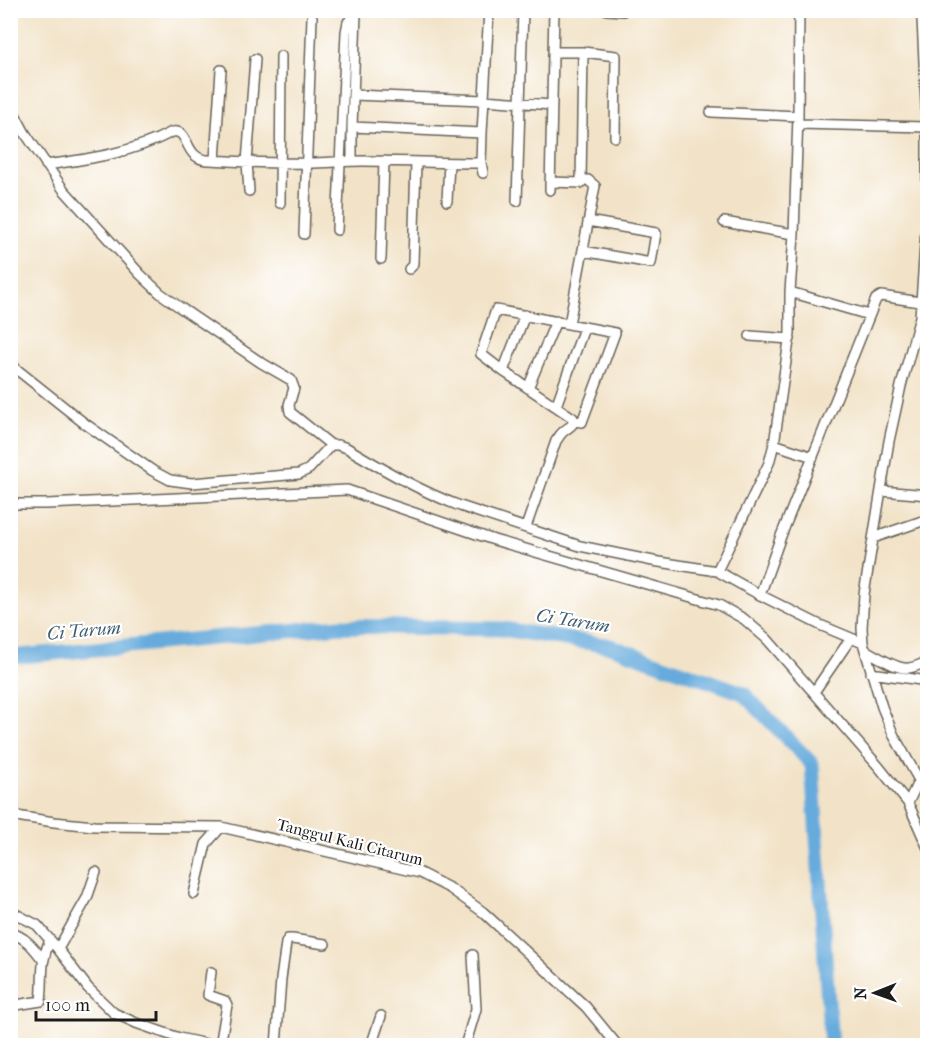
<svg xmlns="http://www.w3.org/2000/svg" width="938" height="1056" viewBox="0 0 938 1056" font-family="'IM FELL French Canon',serif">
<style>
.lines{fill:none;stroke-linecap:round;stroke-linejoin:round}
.river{stroke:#66abdc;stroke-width:15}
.minor-casing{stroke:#676258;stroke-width:12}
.minor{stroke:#fff;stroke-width:9}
.labels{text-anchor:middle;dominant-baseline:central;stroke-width:4.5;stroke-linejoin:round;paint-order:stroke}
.street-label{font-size:16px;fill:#1c1c1c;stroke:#fff}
.water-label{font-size:18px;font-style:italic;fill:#3d5c72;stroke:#fff}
</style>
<rect width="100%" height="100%" fill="#fff"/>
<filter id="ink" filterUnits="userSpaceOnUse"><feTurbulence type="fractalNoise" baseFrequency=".0167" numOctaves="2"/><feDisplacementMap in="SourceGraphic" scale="12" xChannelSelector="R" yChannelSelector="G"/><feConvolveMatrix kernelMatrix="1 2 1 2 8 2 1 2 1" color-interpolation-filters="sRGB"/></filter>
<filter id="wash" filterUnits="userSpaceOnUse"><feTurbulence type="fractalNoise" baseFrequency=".008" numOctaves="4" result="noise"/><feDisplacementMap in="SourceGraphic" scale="24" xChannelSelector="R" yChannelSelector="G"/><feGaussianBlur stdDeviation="1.35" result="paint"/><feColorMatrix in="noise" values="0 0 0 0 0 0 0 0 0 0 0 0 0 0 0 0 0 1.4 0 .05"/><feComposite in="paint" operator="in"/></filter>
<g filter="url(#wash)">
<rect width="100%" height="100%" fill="#f2e3c8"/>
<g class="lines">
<path class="river" d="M 10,657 L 341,626 L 503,629 L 610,646 L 743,693 L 812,764 L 831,1046"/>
</g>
</g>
<g filter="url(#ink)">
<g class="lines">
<g class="minor-casing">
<path id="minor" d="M 607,10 L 623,11
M 926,10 L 922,18 L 927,127 L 927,215 L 920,317 L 901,386 L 889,441 L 864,594 L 862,628 L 863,643 L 882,707 L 894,736 L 919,780 L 928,787
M 554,52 L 583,52 L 616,56 L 615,137
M 353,95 L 484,100 L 552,105
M 10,105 L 25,133 L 63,189 L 140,274 L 160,293 L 178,306 L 260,362 L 291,380 L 294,388 L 289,405 L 290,412 L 331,445
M 711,112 L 798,116
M 798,124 L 927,127
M 352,127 L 482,133
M 215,160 L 221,70
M 352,161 L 352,127 L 356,13
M 46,165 C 90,159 132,153 172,132 C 190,128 183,158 207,160 C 241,162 274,164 308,163 C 326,163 344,161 363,161 C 402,161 442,163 481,163
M 483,173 L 481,163 L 482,133 L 489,10
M 550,182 L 581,183 L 583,52
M 550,190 L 554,10
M 249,191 L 247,162 L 255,59
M 447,201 L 449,163
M 517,201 L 523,10
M 280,203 L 281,56
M 724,222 L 794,234
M 337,230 L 346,32 L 348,22 L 356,16
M 304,234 L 312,17
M 583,251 L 651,263 L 656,233 L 588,221
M 381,259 L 384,161
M 409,269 L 412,266 L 413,263 L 416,162
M 790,292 L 869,315
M 569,324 L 595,186 L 588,180 L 581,180
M 915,335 L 928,336
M 750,336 L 790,339
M 10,364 L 84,423 L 153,471 L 170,480 L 192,483 L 299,474 L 309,469 L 331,445 L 338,445 L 347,448 C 384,470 420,491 460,506 L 580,546 L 653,561 L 717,571 L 760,595 L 820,625 L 863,643
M 503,371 L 525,315
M 528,388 L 556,321
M 556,406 L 584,328
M 774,444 L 813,457
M 882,491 L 928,495
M 10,504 L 47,504 L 347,490 L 494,540 L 719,605 L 744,619 L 767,639 L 879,767 L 908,803 L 928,848
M 526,527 L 556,441 C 559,437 561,433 564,431 C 570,426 574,426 573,418 L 503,371 L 481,354 L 496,310 L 615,333 L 582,422 L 574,421
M 873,538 L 928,519
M 717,571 L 769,463 L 774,444 L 790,334 L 790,292 L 794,234 L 798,116 L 799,10
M 760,595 L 781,536 L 876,299 L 881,296 L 920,302
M 865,650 C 877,656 897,670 909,668 C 916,667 922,664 928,661
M 871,673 L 928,681
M 814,692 L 851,638
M 908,803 L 919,780
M 10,815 L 54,822 L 94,826 L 221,827 L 420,873 L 451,889 L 483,912 L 586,1007 L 618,1046
M 194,894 L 206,844 L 221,827
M 10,911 L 37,925 L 58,949 L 88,988 L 114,1013 L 136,1023 L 179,1038 L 216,1046
M 10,933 C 25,936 34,948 43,960
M 58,949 L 87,898 L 96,872
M 211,972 L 208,995 L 225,1001 L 227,1005 L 220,1046
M 10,1006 L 41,1001 C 44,977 39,965 50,940
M 276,1046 L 281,979 L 286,943 L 288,939 L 292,939 L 325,944
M 371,1046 L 381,1016
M 465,1046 L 476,1009 L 473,955"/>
</g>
<use href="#minor" class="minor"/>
</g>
</g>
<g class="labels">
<g class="street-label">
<text transform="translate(350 842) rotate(14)">Tanggul Kali Citarum</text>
</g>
<g class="water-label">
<text transform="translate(573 621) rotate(9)">Ci Tarum</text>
<text transform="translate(84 631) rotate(-5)">Ci Tarum</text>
</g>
</g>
<rect width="938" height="1056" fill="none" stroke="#fff" stroke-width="36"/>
<g transform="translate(875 993) rotate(269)" stroke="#ffffff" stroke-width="4.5" paint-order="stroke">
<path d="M0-4.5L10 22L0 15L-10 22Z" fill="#1c1c1c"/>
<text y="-9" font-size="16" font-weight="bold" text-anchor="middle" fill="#1c1c1c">N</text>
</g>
<path d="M36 1011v9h120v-9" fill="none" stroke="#1c1c1c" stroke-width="3"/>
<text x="45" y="1011" font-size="18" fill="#1c1c1c" stroke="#ffffff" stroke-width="4.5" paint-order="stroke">100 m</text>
</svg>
